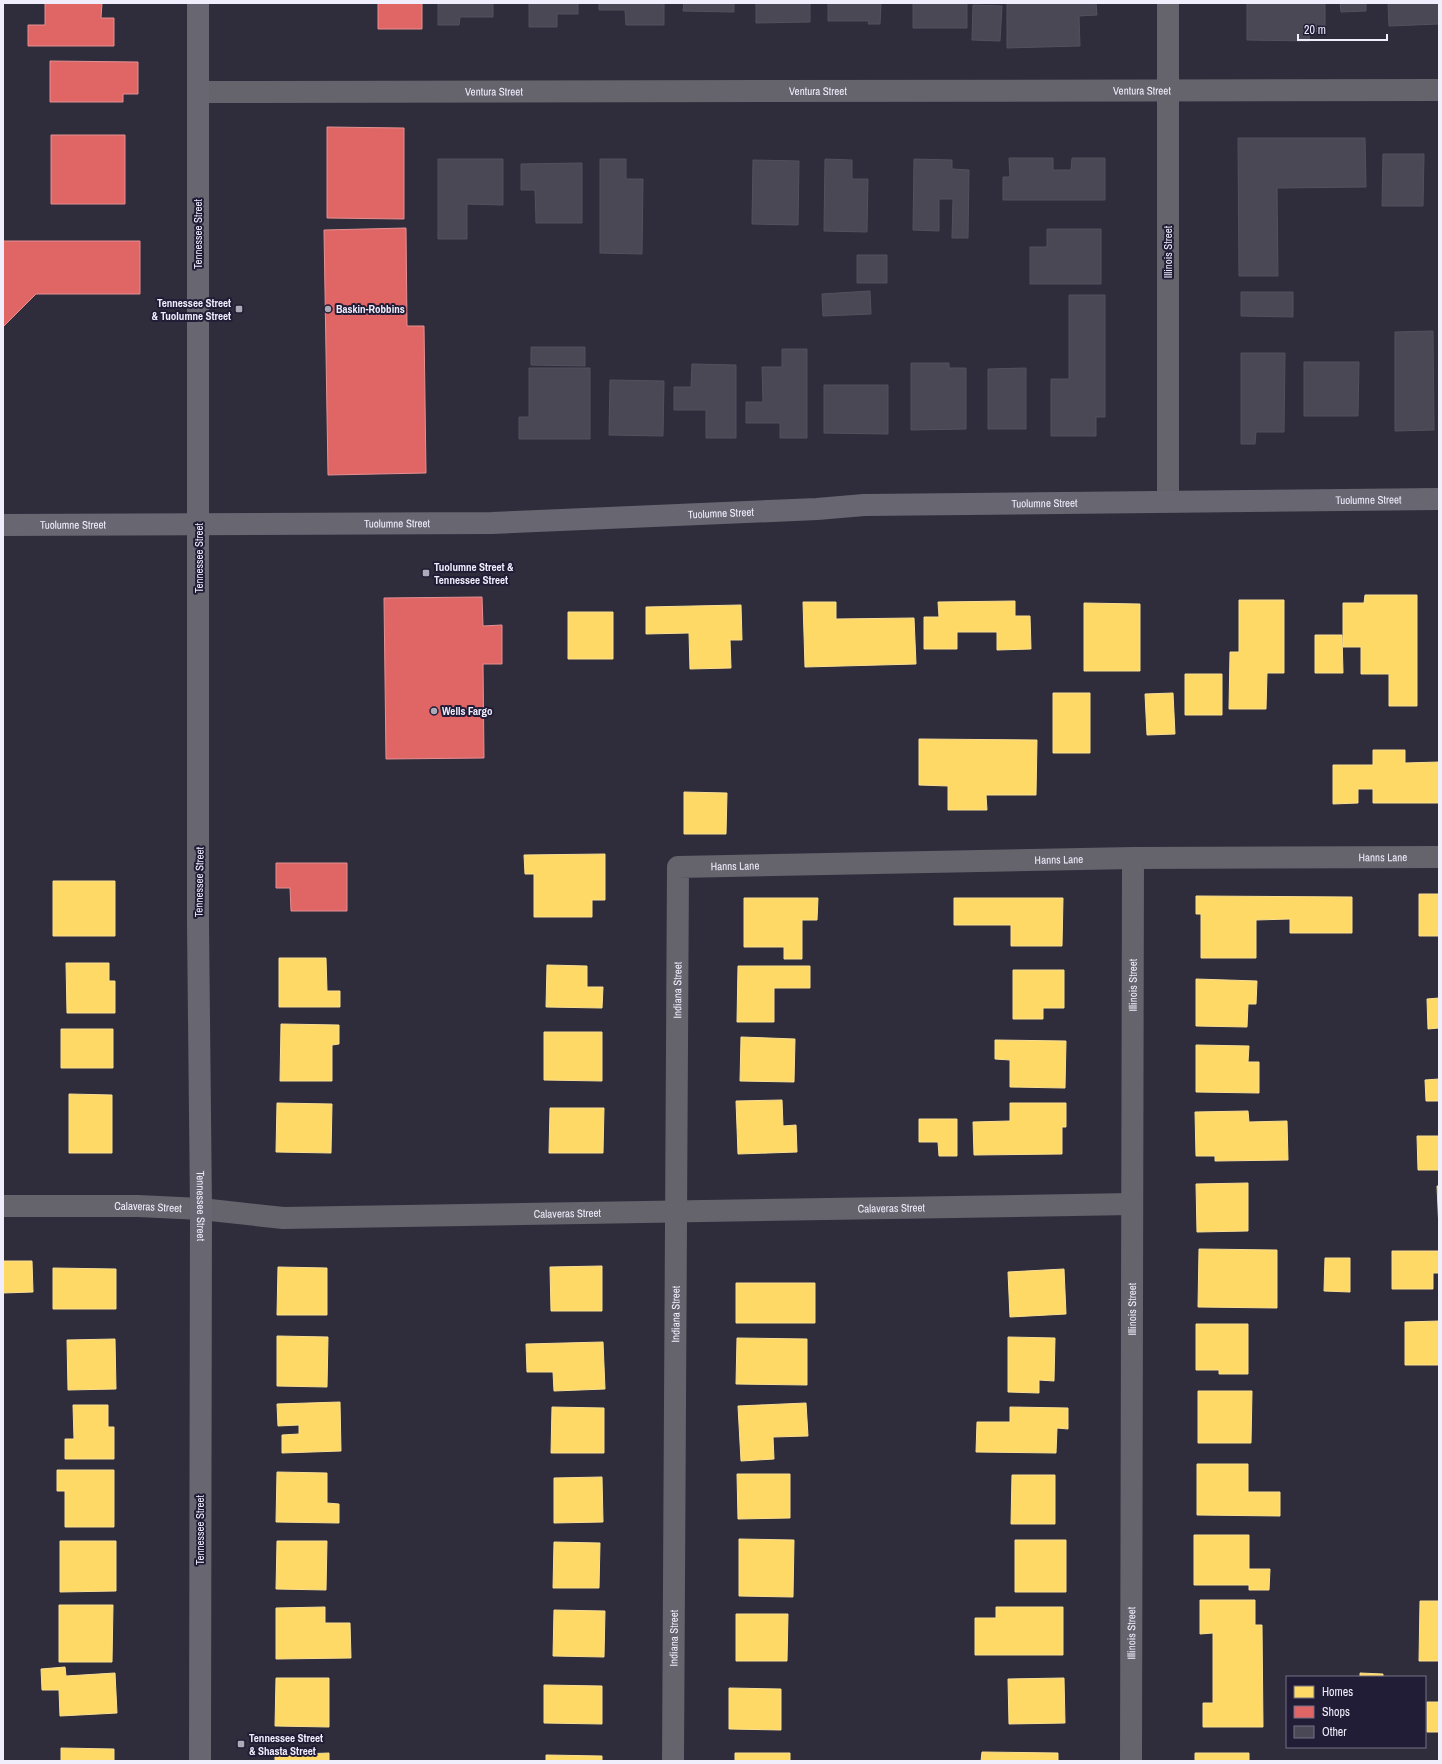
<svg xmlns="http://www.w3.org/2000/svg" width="1442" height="1764" viewBox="0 0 1442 1764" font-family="'Archivo Narrow',sans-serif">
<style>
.homes{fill:#ffd966;stroke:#fadf93}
.shops{fill:#e06666;stroke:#e58f93}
.building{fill:#4a4855;stroke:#53515e}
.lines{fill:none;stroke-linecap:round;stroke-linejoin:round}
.street{stroke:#65636c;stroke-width:22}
.secondary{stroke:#676671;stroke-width:22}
.poi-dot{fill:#acaab9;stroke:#221d36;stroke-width:1.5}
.labels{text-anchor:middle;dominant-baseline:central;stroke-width:4;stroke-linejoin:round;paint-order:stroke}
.street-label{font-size:11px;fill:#f0eefd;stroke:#221d36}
.poi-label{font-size:11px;font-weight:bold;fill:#f0eefd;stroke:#221d36;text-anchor:start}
</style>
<rect width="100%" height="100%" fill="#2f2d3b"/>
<path class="homes" d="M 1365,595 L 1417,595 L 1417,706 L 1389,706 L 1389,674 L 1361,674 L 1361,647 L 1343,647 L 1343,603 L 1364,603 Z
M 1239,600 L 1284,600 L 1284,673 L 1267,673 L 1266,709 L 1229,709 L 1230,652 L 1239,652 Z
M 1015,601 L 1015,616 L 1030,616 L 1031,649 L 997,650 L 997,632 L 957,632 L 957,649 L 924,649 L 924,617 L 939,617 L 938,602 Z
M 803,602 L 836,602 L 836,619 L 914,618 L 916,664 L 805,667 Z
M 1084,603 L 1140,604 L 1140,671 L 1084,671 Z
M 741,605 L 742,640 L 730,640 L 731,668 L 690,669 L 689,633 L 646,634 L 646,607 Z
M 568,612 L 613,612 L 613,659 L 568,659 Z
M 1315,635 L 1342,635 L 1343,673 L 1315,673 Z
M 1185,674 L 1222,674 L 1222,715 L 1185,715 Z
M 1053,693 L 1090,693 L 1090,753 L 1053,753 Z
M 1173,693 L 1175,734 L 1147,735 L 1145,694 Z
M 919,739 L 1037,740 L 1036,795 L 986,795 L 987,810 L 948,810 L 948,786 L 919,785 Z
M 1373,750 L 1405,750 L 1405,763 L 1439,762 L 1439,803 L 1373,803 L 1373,789 L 1358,789 L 1358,803 L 1333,804 L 1333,765 L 1373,765 Z
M 684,792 L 727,793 L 726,834 L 684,834 Z
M 605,854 L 605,900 L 592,900 L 592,917 L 534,917 L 534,874 L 525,874 L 524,855 Z
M 53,881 L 115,881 L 115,936 L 53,936 Z
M 1419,894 L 1439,894 L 1439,936 L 1419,936 Z
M 1196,896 L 1352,897 L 1352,933 L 1290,933 L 1290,919 L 1256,920 L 1256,958 L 1201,958 L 1201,914 L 1196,914 Z
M 744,898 L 818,898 L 817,920 L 802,920 L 802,959 L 784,959 L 784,947 L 744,947 Z
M 954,898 L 1063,898 L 1062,946 L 1011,946 L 1011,925 L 954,925 Z
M 279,958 L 326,958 L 327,991 L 340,991 L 340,1007 L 279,1007 Z
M 66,963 L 109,963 L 109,981 L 115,981 L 115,1013 L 67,1013 Z
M 547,965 L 587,966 L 587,987 L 603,987 L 602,1008 L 546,1007 Z
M 738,966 L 810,966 L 810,988 L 774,988 L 774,1022 L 737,1022 Z
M 1013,970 L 1064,970 L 1064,1008 L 1043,1008 L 1043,1019 L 1013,1019 Z
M 1196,979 L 1257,981 L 1256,1004 L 1248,1004 L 1247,1027 L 1196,1026 Z
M 1439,998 L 1439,1028 L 1428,1029 L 1427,999 Z
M 281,1024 L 339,1025 L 339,1044 L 332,1045 L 332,1081 L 280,1081 Z
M 61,1029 L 113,1029 L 113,1068 L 61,1068 Z
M 544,1032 L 602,1032 L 602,1081 L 544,1080 Z
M 741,1037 L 795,1039 L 794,1082 L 740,1081 Z
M 995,1040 L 1066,1041 L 1065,1088 L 1010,1087 L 1010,1060 L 995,1059 Z
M 1196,1045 L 1249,1046 L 1248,1062 L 1259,1062 L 1259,1093 L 1196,1092 Z
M 1439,1079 L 1439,1101 L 1426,1101 L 1425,1080 Z
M 69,1094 L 112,1095 L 112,1153 L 69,1153 Z
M 782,1100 L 783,1126 L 796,1125 L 797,1152 L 738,1154 L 736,1101 Z
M 277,1103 L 332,1104 L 331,1153 L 276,1152 Z
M 1010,1103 L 1066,1103 L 1066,1127 L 1062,1127 L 1062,1154 L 974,1155 L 973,1122 L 1010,1121 Z
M 550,1108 L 604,1108 L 603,1153 L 549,1153 Z
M 1248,1111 L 1249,1122 L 1287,1121 L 1288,1160 L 1215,1161 L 1215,1156 L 1196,1156 L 1195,1112 Z
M 919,1119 L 957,1119 L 957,1156 L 939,1156 L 938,1142 L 919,1142 Z
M 1417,1136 L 1439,1136 L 1439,1170 L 1418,1170 Z
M 1248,1183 L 1248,1231 L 1197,1232 L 1196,1184 Z
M 1437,1186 L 1439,1186 L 1439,1230 Z
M 1199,1249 L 1277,1250 L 1277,1308 L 1198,1307 Z
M 1392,1251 L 1439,1251 L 1439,1273 L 1433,1273 L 1433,1289 L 1392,1289 Z
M 1325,1258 L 1350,1258 L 1350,1292 L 1324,1291 Z
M 3,1261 L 32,1261 L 33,1292 L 3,1293 Z
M 602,1266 L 602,1311 L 551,1311 L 550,1267 Z
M 278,1267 L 327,1268 L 327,1315 L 277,1315 Z
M 53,1268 L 116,1269 L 116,1309 L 53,1309 Z
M 1064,1269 L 1066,1314 L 1010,1317 L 1008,1272 Z
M 736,1283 L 815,1283 L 815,1323 L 736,1323 Z
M 1439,1321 L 1439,1365 L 1405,1365 L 1405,1322 Z
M 1196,1324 L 1248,1324 L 1248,1374 L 1219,1374 L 1219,1370 L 1196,1370 Z
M 277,1336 L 328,1337 L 327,1387 L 277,1386 Z
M 1008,1337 L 1055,1338 L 1054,1381 L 1039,1380 L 1039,1393 L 1008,1392 Z
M 737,1338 L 807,1339 L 807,1385 L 736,1384 Z
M 115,1339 L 116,1389 L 68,1390 L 67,1340 Z
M 603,1342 L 605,1389 L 554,1391 L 553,1372 L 527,1372 L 526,1344 Z
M 1198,1391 L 1252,1391 L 1251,1443 L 1198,1443 Z
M 340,1402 L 341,1451 L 282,1453 L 282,1435 L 299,1434 L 299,1425 L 278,1426 L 277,1404 Z
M 806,1403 L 808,1436 L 773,1437 L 774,1459 L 741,1461 L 738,1406 Z
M 73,1405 L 108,1405 L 108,1427 L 114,1427 L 114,1459 L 65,1459 L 65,1439 L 74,1439 Z
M 552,1407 L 604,1408 L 604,1453 L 551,1453 Z
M 1010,1407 L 1068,1408 L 1068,1429 L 1057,1428 L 1056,1453 L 976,1452 L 977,1422 L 1010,1422 Z
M 1197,1464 L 1248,1464 L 1248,1492 L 1280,1492 L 1280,1516 L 1197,1515 Z
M 57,1470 L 114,1470 L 114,1527 L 65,1527 L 65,1491 L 57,1491 Z
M 277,1472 L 327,1473 L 327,1503 L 339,1504 L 339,1523 L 276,1522 Z
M 737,1474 L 790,1474 L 790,1518 L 738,1519 Z
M 1012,1475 L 1055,1475 L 1055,1524 L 1011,1524 Z
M 602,1477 L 603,1522 L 554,1523 L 554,1478 Z
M 1194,1535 L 1249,1535 L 1249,1569 L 1270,1569 L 1269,1590 L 1249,1590 L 1249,1585 L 1194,1585 Z
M 739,1539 L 794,1540 L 793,1597 L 739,1596 Z
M 1015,1540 L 1066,1540 L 1066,1592 L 1015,1592 Z
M 60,1541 L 116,1541 L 116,1591 L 60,1592 Z
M 277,1541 L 327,1541 L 326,1590 L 276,1589 Z
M 554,1542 L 600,1543 L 599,1588 L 553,1588 Z
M 1200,1600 L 1255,1600 L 1255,1625 L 1262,1625 L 1263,1727 L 1203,1727 L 1203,1703 L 1213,1703 L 1213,1633 L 1200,1634 Z
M 1420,1601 L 1439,1601 L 1439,1661 L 1419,1661 Z
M 59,1605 L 113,1605 L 112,1662 L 59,1662 Z
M 325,1607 L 325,1623 L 350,1623 L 351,1658 L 276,1659 L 276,1608 Z
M 996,1607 L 1063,1607 L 1063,1655 L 975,1655 L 975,1618 L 996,1618 Z
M 554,1610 L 605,1611 L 604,1657 L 553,1656 Z
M 736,1614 L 788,1614 L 787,1661 L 736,1661 Z
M 65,1667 L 66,1676 L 115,1673 L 117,1713 L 60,1716 L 59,1690 L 42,1690 L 41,1669 Z
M 1360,1673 L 1383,1674 L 1383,1677 L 1360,1677 Z
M 276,1678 L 329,1678 L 329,1727 L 275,1726 Z
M 1064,1678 L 1065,1723 L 1009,1724 L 1008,1679 Z
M 544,1685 L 602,1686 L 602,1724 L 544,1723 Z
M 729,1688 L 781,1689 L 781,1730 L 729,1729 Z
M 1427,1702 L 1439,1702 L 1439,1732 L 1427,1732 Z
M 61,1748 L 114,1749 L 114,1761 L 61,1761 Z
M 982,1752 L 1058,1753 L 1058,1761 L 981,1761 Z
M 329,1753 L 329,1761 L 275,1761 L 275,1755 Z
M 735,1753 L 790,1753 L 790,1761 L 735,1761 Z
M 1195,1753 L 1249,1753 L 1249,1761 L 1195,1761 Z
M 546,1755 L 602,1756 L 602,1761 L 546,1761 Z"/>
<path class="shops" d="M 45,3 L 102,3 L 101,18 L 114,18 L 114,46 L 28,46 L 28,25 L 45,25 Z
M 378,3 L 422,3 L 422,29 L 378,29 Z
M 50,61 L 138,62 L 138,94 L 123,94 L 123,102 L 50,102 Z
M 327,127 L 404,128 L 404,219 L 327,218 Z
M 51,135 L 125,135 L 125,204 L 51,204 Z
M 406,228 L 407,326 L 424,326 L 426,473 L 328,475 L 324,230 Z
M 3,241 L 140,241 L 140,294 L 36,294 L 3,327 Z
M 482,597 L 483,626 L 502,625 L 502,664 L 483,664 L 484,758 L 386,759 L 384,598 Z
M 276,863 L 347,863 L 347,911 L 291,911 L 290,888 L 276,888 Z"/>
<path class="building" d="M 438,3 L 493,3 L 493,17 L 460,17 L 459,25 L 438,25 Z
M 529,3 L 578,3 L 578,14 L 557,14 L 557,27 L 529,27 Z
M 599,3 L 664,3 L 664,25 L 626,25 L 625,10 L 599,10 Z
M 684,3 L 734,3 L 734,12 L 683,11 Z
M 756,3 L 810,3 L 810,22 L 756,23 Z
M 828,3 L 881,3 L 880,24 L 868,24 L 869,21 L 828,21 Z
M 913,3 L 967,3 L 967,28 L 913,28 Z
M 1007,3 L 1096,3 L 1097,15 L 1079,16 L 1080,46 L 1007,48 Z
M 1247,3 L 1325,3 L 1325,32 L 1310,31 L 1309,41 L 1247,40 Z
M 1340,3 L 1366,3 L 1366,11 L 1341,12 Z
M 1388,3 L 1439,3 L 1439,24 L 1389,26 Z
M 973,5 L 1002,6 L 1000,41 L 972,40 Z
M 1238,138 L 1365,138 L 1366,187 L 1277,188 L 1278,276 L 1239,276 Z
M 1383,154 L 1424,154 L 1423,206 L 1382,206 Z
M 1009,158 L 1053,158 L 1053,170 L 1071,170 L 1072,158 L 1105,158 L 1105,200 L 1003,200 L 1003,177 L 1010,177 Z
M 438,159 L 503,159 L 503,205 L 467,204 L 467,239 L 438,239 Z
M 600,159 L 626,159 L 626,179 L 643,179 L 642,254 L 600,253 Z
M 825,159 L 852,160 L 852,179 L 868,179 L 867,232 L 824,231 Z
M 914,159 L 952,160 L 952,169 L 969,170 L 968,238 L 952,238 L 953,199 L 939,199 L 939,231 L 913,230 Z
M 753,160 L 799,161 L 798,225 L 752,224 Z
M 582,163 L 582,223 L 536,223 L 535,190 L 521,190 L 521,164 Z
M 1047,229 L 1101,229 L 1101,284 L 1030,284 L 1030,247 L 1047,247 Z
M 857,255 L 887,255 L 887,283 L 857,283 Z
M 870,291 L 871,314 L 823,316 L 822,294 Z
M 1241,292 L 1293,292 L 1293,317 L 1241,316 Z
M 1069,295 L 1105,295 L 1105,417 L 1096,417 L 1096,436 L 1051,436 L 1051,379 L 1069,379 Z
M 1433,331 L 1434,430 L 1395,431 L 1395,332 Z
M 531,347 L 585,347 L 585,366 L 531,365 Z
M 782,349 L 807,349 L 807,438 L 780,438 L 780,423 L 746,423 L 746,402 L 763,402 L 762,367 L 782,367 Z
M 1241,353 L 1285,353 L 1284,432 L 1256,432 L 1255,444 L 1241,444 Z
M 1304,362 L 1359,362 L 1358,416 L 1304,416 Z
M 911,363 L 949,363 L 949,368 L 966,368 L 966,429 L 911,430 Z
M 692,364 L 736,365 L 736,438 L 706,438 L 706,410 L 674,410 L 674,387 L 691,387 Z
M 529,368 L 590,368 L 590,439 L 519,439 L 519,417 L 529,417 Z
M 1026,368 L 1026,429 L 988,429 L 988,369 Z
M 610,380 L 664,381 L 663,436 L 609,435 Z
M 824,385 L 888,385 L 888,434 L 824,433 Z"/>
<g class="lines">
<g class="street">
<path id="s1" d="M 198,92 L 1439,90"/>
<path d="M 1168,500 L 1168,3"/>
<path id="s2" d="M 3,1206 L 138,1206 L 201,1209 L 283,1218 L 1132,1204"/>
<path id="s3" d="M 673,1761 L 678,867 L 1133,858 L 1439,857"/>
<path id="s4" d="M 1131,1761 L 1133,858"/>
</g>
<g class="secondary">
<path id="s5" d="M 198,3 L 198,924 L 201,1209 L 200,1761"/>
<path id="s6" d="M 3,525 L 492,523 L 817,509 L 864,505 L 1439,499"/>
</g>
</g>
<g class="poi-dot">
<rect x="235" y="305" width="8" height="8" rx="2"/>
<circle cx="328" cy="309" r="4"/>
<rect x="422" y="569" width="8" height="8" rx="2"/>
<circle cx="434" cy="711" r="4"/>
<rect x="237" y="1740" width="8" height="8" rx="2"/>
</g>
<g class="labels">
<g class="street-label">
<text stroke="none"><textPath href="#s1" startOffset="944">Ventura Street</textPath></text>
<text stroke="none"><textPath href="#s1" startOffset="620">Ventura Street</textPath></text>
<text stroke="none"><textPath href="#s1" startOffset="296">Ventura Street</textPath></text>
<text transform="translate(198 234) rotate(-90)">Tennessee Street</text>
<text transform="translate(1168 252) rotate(-90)">Illinois Street</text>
<text stroke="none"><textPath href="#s6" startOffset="1366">Tuolumne Street</textPath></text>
<text stroke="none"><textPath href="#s6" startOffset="1042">Tuolumne Street</textPath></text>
<text stroke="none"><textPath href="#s6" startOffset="718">Tuolumne Street</textPath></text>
<text stroke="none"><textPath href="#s6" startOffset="394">Tuolumne Street</textPath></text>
<text stroke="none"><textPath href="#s6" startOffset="70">Tuolumne Street</textPath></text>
<text transform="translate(199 558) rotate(-90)">Tennessee Street</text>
<text stroke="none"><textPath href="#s3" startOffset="1599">Hanns Lane</textPath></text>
<text stroke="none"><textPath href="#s3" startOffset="1275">Hanns Lane</textPath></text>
<text stroke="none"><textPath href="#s3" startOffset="951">Hanns Lane</textPath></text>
<text transform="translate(199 882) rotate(-89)">Tennessee Street</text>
<text stroke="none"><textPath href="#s4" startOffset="776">Illinois Street</textPath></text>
<text stroke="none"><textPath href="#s3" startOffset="771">Indiana Street</textPath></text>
<text stroke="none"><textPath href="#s5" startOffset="1203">Tennessee Street</textPath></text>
<text stroke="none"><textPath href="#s2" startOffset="145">Calaveras Street</textPath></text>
<text stroke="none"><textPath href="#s2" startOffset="889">Calaveras Street</textPath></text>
<text stroke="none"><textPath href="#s2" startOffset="565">Calaveras Street</textPath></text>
<text stroke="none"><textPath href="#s4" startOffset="452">Illinois Street</textPath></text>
<text stroke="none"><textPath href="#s3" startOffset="447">Indiana Street</textPath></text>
<text transform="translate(200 1530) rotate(-90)">Tennessee Street</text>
<text stroke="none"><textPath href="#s4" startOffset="128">Illinois Street</textPath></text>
<text stroke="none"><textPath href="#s3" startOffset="123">Indiana Street</textPath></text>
</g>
<g class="poi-label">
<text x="231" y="303" text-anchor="end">Tennessee Street<tspan x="231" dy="13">&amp; Tuolumne Street</tspan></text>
<text x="336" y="309">Baskin-Robbins</text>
<text x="434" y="567">Tuolumne Street &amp;<tspan x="434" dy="13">Tennessee Street</tspan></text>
<text x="442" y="711">Wells Fargo</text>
<text x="249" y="1738">Tennessee Street<tspan x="249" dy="13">&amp; Shasta Street</tspan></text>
</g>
</g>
<rect width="1442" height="1764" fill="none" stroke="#f0eefd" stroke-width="8"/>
<rect x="1286" y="1676" width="140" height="72" fill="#221d36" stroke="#747186"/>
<rect x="1294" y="1686" width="20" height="12" fill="#ffd966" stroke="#747186"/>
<text x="1322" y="1696" font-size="12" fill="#f0eefd">Homes</text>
<rect x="1294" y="1706" width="20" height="12" fill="#e06666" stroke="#747186"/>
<text x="1322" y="1716" font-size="12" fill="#f0eefd">Shops</text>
<rect x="1294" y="1726" width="20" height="12" fill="#4a4855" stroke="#747186"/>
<text x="1322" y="1736" font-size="12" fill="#f0eefd">Other</text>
<path d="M1298 34v6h89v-6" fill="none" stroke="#f0eefd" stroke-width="2"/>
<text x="1304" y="34" font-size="12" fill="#f0eefd" stroke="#221d36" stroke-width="3" paint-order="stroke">20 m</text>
</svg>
